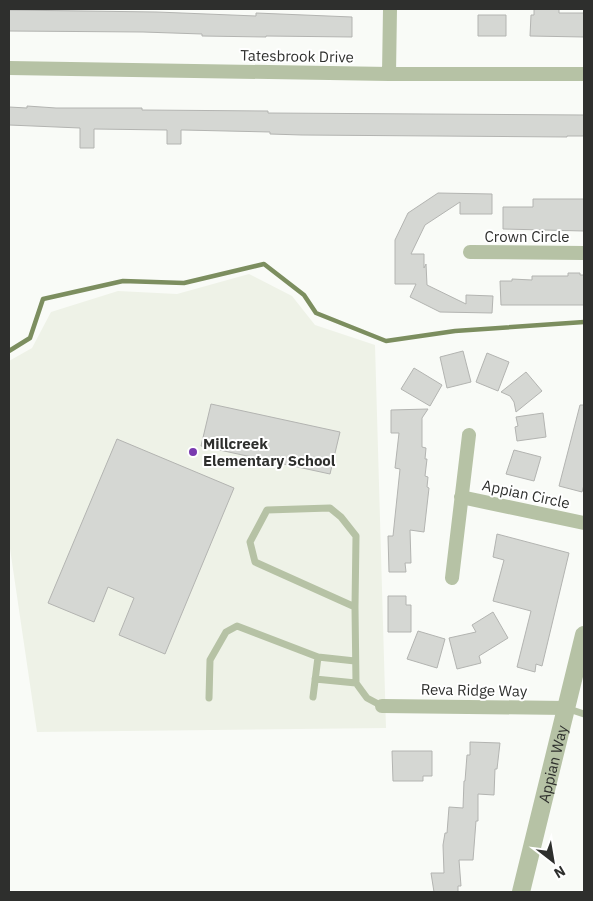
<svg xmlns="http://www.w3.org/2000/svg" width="593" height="901" viewBox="0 0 593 901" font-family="'IBM Plex Sans',sans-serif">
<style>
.built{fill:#eef2e7}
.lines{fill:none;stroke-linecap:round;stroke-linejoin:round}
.stream{stroke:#7c8e5f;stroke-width:4.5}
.building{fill:#d5d7d3;stroke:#b3b4b1}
.service{stroke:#b6c2a5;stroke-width:7}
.minor{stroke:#b6c2a5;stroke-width:14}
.tertiary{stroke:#b6c2a5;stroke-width:18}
.poi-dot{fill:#793aaf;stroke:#fff;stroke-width:2}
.labels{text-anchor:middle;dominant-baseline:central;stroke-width:4;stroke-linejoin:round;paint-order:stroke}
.street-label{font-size:15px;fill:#2e2f2d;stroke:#fff}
.poi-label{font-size:15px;font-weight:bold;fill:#2e2f2d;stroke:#fff;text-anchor:start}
</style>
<rect width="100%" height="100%" fill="#f9fbf7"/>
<path class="built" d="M 249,274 L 292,296 L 315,325 L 375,345 L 386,728 L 37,732 L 9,542 L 9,361 L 32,348 L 51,312 L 118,291 L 177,294 Z"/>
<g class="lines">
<path class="stream" d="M 9,351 L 30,338 L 43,299 L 123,281 L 184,283 L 264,264 L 304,295 L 316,313 L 386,341 L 455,331 L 584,322"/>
</g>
<path class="building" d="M 534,9 L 559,9 L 559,13 L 584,13 L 584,37 L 530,36 L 531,15 L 534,15 Z
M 9,10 L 157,12 L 256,16 L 256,13 L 352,17 L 352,37 L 266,36 L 266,37 L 202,36 L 202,34 L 143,32 L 9,31 Z
M 478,15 L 506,15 L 506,36 L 478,36 Z
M 27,106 L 56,108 L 142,108 L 142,110 L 268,111 L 268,113 L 584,115 L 584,136 L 567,136 L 567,137 L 302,135 L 270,134 L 270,132 L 183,130 L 181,130 L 181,144 L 167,144 L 167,130 L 94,129 L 94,148 L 80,148 L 80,128 L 9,125 L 9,107 L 27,108 Z
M 438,193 L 492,194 L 492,214 L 460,214 L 460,202 L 425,225 L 411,254 L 424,254 L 424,268 L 426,264 L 427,285 L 466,304 L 466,295 L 493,296 L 492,313 L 440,312 L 410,297 L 416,284 L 395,284 L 395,240 L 408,213 Z
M 533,199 L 584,199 L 584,231 L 503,229 L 503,207 L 533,207 Z
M 568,273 L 580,273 L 580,275 L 584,275 L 584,305 L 501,305 L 500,281 L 512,281 L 512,279 L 532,280 L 532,276 L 568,276 Z
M 463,351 L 471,382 L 447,388 L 440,357 Z
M 487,353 L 509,362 L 498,391 L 476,382 Z
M 414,368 L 442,385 L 430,406 L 401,389 Z
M 526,372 L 542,391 L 516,412 L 514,402 L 510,396 L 501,392 Z
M 211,404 L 340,432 L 330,474 L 201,446 Z
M 580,405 L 584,405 L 584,485 L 582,492 L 559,486 Z
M 428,409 L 422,418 L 422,447 L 426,448 L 425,459 L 427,459 L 425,476 L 428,477 L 427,487 L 429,488 L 424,532 L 410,530 L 411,563 L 405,563 L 406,572 L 389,572 L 388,536 L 393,536 L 400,469 L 395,468 L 399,433 L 391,433 L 391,410 Z
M 543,413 L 546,437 L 517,441 L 515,427 L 518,426 L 516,417 Z
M 117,439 L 234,488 L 165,654 L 119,635 L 134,598 L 108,587 L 94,622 L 48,603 Z
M 514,450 L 541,457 L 534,481 L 506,474 Z
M 497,534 L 569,553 L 542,666 L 536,664 L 535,672 L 517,667 L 531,611 L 493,601 L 504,560 L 493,557 Z
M 388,596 L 406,596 L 406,605 L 411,605 L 411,632 L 388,632 Z
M 493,612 L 508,638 L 479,656 L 481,663 L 457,669 L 449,638 L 476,632 L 472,625 Z
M 418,631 L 445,639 L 437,668 L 407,659 Z
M 470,742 L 500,743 L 497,769 L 495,769 L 494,795 L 478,794 L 478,821 L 476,821 L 473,860 L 459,860 L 461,886 L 458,886 L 458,892 L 434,892 L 431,873 L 444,873 L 443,845 L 445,833 L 447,833 L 449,807 L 463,808 L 464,781 L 465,781 L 467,755 L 470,755 Z
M 392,751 L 432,751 L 432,776 L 423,776 L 423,781 L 393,781 Z"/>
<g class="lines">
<path class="service" d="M 330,508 L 341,517 L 356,536 L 355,607 L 255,562 L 250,542 L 267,510 Z
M 355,607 L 356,683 L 367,698 L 382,706
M 315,679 L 356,683
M 313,697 L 318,657
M 209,698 L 210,660 L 226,632 L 237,626 L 318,657 L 355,661
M 566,708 L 584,714"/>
<path class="minor" d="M 9,68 L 389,74 L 584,74
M 389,74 L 390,9
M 470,252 L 584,253
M 461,497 L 584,523
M 452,578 L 469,435
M 382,706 L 566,708"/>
<path class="tertiary" id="s1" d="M 521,892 L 584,635"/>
</g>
<circle class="poi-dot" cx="193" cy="452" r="5"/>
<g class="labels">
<g class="street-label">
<text transform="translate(297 56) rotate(1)">Tatesbrook Drive</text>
<text x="527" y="236">Crown Circle</text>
<text transform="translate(526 494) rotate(12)">Appian Circle</text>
<text transform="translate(474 690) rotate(1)">Reva Ridge Way</text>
<text stroke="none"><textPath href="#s1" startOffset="132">Appian Way</textPath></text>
</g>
<g class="poi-label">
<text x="203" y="443">Millcreek<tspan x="203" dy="17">Elementary School</tspan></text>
</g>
</g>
<rect width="593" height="901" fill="none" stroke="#2e2f2d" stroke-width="20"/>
<g transform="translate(553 861) rotate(149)" stroke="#ffffff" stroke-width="4" paint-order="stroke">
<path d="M0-4L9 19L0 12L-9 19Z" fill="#2e2f2d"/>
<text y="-8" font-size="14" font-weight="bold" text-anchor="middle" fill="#2e2f2d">N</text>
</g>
</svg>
